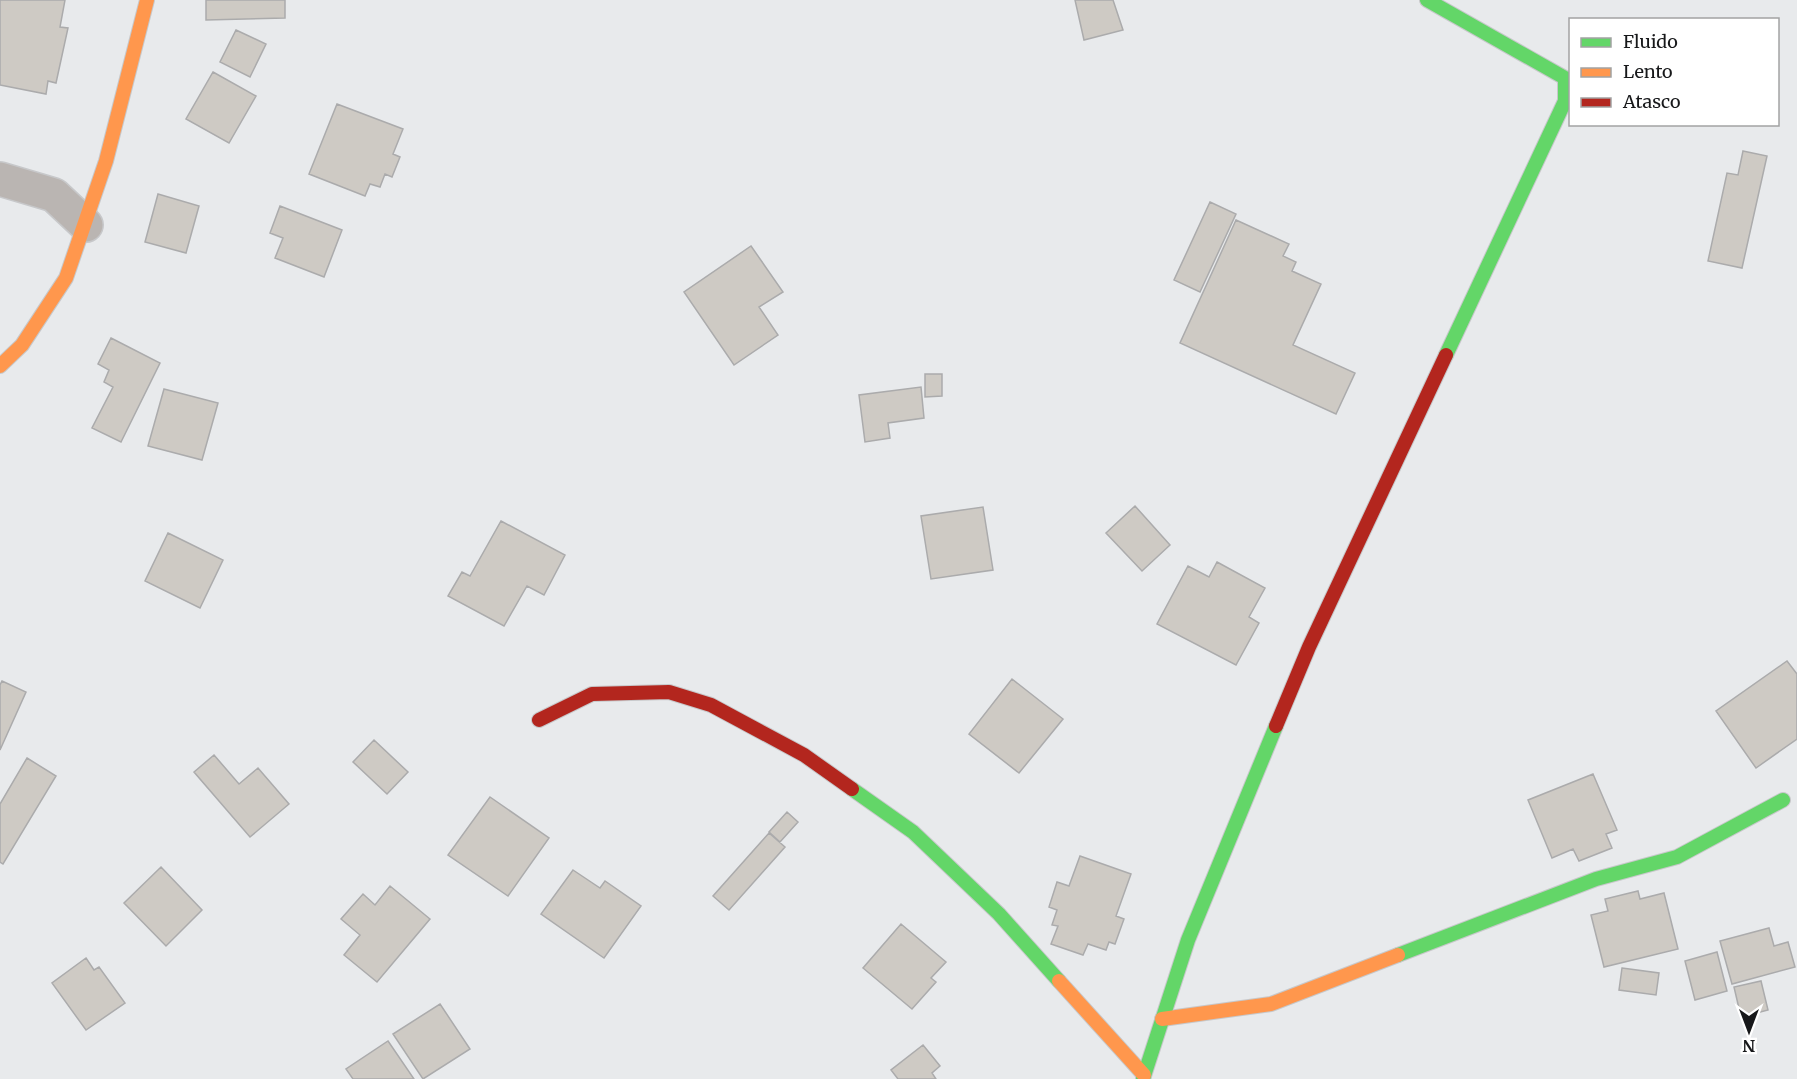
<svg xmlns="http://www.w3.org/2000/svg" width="1797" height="1079" viewBox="0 0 1797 1079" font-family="Merriweather,serif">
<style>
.building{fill:#cecac4;stroke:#ababac;stroke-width:1.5}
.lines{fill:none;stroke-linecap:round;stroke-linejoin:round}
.street-casing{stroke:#c7c8ca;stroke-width:36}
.fast-casing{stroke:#c7c8ca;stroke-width:16}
.slow-casing{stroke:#c7c8ca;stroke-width:16}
.jam-casing{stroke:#c7c8ca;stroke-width:16}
.street{stroke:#bab5b2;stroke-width:33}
.fast{stroke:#63d668;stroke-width:14}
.slow{stroke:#ff974d;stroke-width:14}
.jam{stroke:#b3261e;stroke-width:14}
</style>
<rect width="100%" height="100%" fill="#e8eaec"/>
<path class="building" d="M 0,0 L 65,0 L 60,27 L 68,28 L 56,83 L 48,81 L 46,94 L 0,85 Z
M 206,0 L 285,0 L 285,18 L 206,20 Z
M 1075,0 L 1113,0 L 1123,30 L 1084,40 Z
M 236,30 L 266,44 L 250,77 L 220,62 Z
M 213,72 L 256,96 L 229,143 L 186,119 Z
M 337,104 L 403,129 L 393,154 L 400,157 L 392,177 L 385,174 L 380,187 L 370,184 L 365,196 L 309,174 Z
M 1743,151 L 1767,156 L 1742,268 L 1708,261 L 1727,173 L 1738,175 Z
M 158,194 L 199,206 L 186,253 L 145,242 Z
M 1210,202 L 1236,214 L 1200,292 L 1174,280 Z
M 280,206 L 342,230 L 324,277 L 275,258 L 283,238 L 270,233 Z
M 1236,220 L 1289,244 L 1283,256 L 1296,262 L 1292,271 L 1321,284 L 1293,345 L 1355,373 L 1336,414 L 1180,343 Z
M 751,246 L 783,292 L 759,307 L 778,335 L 734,365 L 684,292 Z
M 111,338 L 160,363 L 121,442 L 92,428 L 113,387 L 104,382 L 109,370 L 98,364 Z
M 925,374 L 942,374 L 942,396 L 925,397 Z
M 921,387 L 924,418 L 888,423 L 890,438 L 865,442 L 859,395 Z
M 164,389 L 218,403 L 202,460 L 148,446 Z
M 1135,506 L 1170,545 L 1142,571 L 1106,533 Z
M 983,507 L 993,570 L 931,579 L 921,516 Z
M 501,521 L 565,555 L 544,595 L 527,586 L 504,626 L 448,596 L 462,572 L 470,576 Z
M 168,533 L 223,560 L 200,608 L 145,581 Z
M 1217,562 L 1265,588 L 1249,617 L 1259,623 L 1236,665 L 1157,624 L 1188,566 L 1209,577 Z
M 1787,661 L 1797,674 L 1797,739 L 1756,768 L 1716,711 Z
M 1012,679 L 1063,719 L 1019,773 L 969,734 Z
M 2,681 L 26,692 L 0,750 L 0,685 Z
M 374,740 L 408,772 L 387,794 L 353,762 Z
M 214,755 L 239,784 L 258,768 L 289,804 L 250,837 L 194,772 Z
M 27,758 L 56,776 L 3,864 L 0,862 L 0,804 Z
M 1593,774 L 1617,830 L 1606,834 L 1612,848 L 1579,861 L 1573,849 L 1552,858 L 1528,800 Z
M 490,797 L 549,838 L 508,896 L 448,855 Z
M 787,812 L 798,822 L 780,842 L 769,832 Z
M 769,833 L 785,847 L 729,910 L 713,896 Z
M 1080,856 L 1131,874 L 1116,916 L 1124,919 L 1115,944 L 1109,942 L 1106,950 L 1088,944 L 1083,955 L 1051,944 L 1058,926 L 1052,925 L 1057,910 L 1049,907 L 1057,882 L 1069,886 Z
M 161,867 L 202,910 L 166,946 L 124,903 Z
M 573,870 L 600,888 L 605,881 L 641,906 L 604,958 L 541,914 Z
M 390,886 L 430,919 L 377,982 L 344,955 L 360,935 L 341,919 L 363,894 L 375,905 Z
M 1638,891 L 1640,899 L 1664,893 L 1678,949 L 1604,967 L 1591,915 L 1608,911 L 1605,899 Z
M 901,924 L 946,962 L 931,978 L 936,982 L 912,1009 L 863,968 Z
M 1769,928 L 1774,946 L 1788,942 L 1795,967 L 1732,984 L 1720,941 Z
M 1717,952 L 1727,991 L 1695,1000 L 1685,961 Z
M 86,958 L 94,970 L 99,967 L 125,1003 L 86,1030 L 52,983 Z
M 1622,968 L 1659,973 L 1656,995 L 1619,990 Z
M 1761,981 L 1768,1010 L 1741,1017 L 1734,987 Z
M 440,1004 L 470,1049 L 423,1079 L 393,1034 Z
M 388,1041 L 414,1079 L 353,1079 L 346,1069 Z
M 923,1045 L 940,1066 L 932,1073 L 936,1079 L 898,1079 L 891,1070 Z"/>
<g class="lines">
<g class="street-casing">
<path id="street" d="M 0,179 L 54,195 L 86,225"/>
</g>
<g class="fast-casing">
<path id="fast" d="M 1427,0 L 1565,78 L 1565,101 L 1446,355
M 852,789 L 913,832 L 999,914 L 1059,981
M 1398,955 L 1596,879 L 1677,857 L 1783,800
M 1143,1079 L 1188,940 L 1276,726"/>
</g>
<g class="slow-casing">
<path id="slow" d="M 0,366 L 22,345 L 66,278 L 106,161 L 147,0
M 1059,981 L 1144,1075
M 1162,1019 L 1271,1004 L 1398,955"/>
</g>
<g class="jam-casing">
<path id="jam" d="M 539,720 L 592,694 L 669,692 L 711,705 L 804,755 L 852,789
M 1276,726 L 1309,647 L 1446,355"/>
</g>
<use href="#street" class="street"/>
<use href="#fast" class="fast"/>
<use href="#slow" class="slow"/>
<use href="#jam" class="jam"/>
</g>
<rect x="1569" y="18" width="210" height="108" fill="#ffffff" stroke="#a2a3a3" stroke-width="1.5"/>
<rect x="1581" y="38" width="30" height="9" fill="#63d668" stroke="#a2a3a3" stroke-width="1.5"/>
<text x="1623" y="48" font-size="18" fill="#17181a">Fluido</text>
<rect x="1581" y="68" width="30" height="9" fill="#ff974d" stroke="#a2a3a3" stroke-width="1.5"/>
<text x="1623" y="78" font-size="18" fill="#17181a">Lento</text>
<rect x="1581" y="98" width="30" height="9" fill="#b3261e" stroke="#a2a3a3" stroke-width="1.5"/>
<text x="1623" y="108" font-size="18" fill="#17181a">Atasco</text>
<g transform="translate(1749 1031) rotate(180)" stroke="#ffffff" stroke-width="4.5" paint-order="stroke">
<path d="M0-4.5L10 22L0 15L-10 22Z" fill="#17181a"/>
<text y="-9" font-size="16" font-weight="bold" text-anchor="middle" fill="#17181a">N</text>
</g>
</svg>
